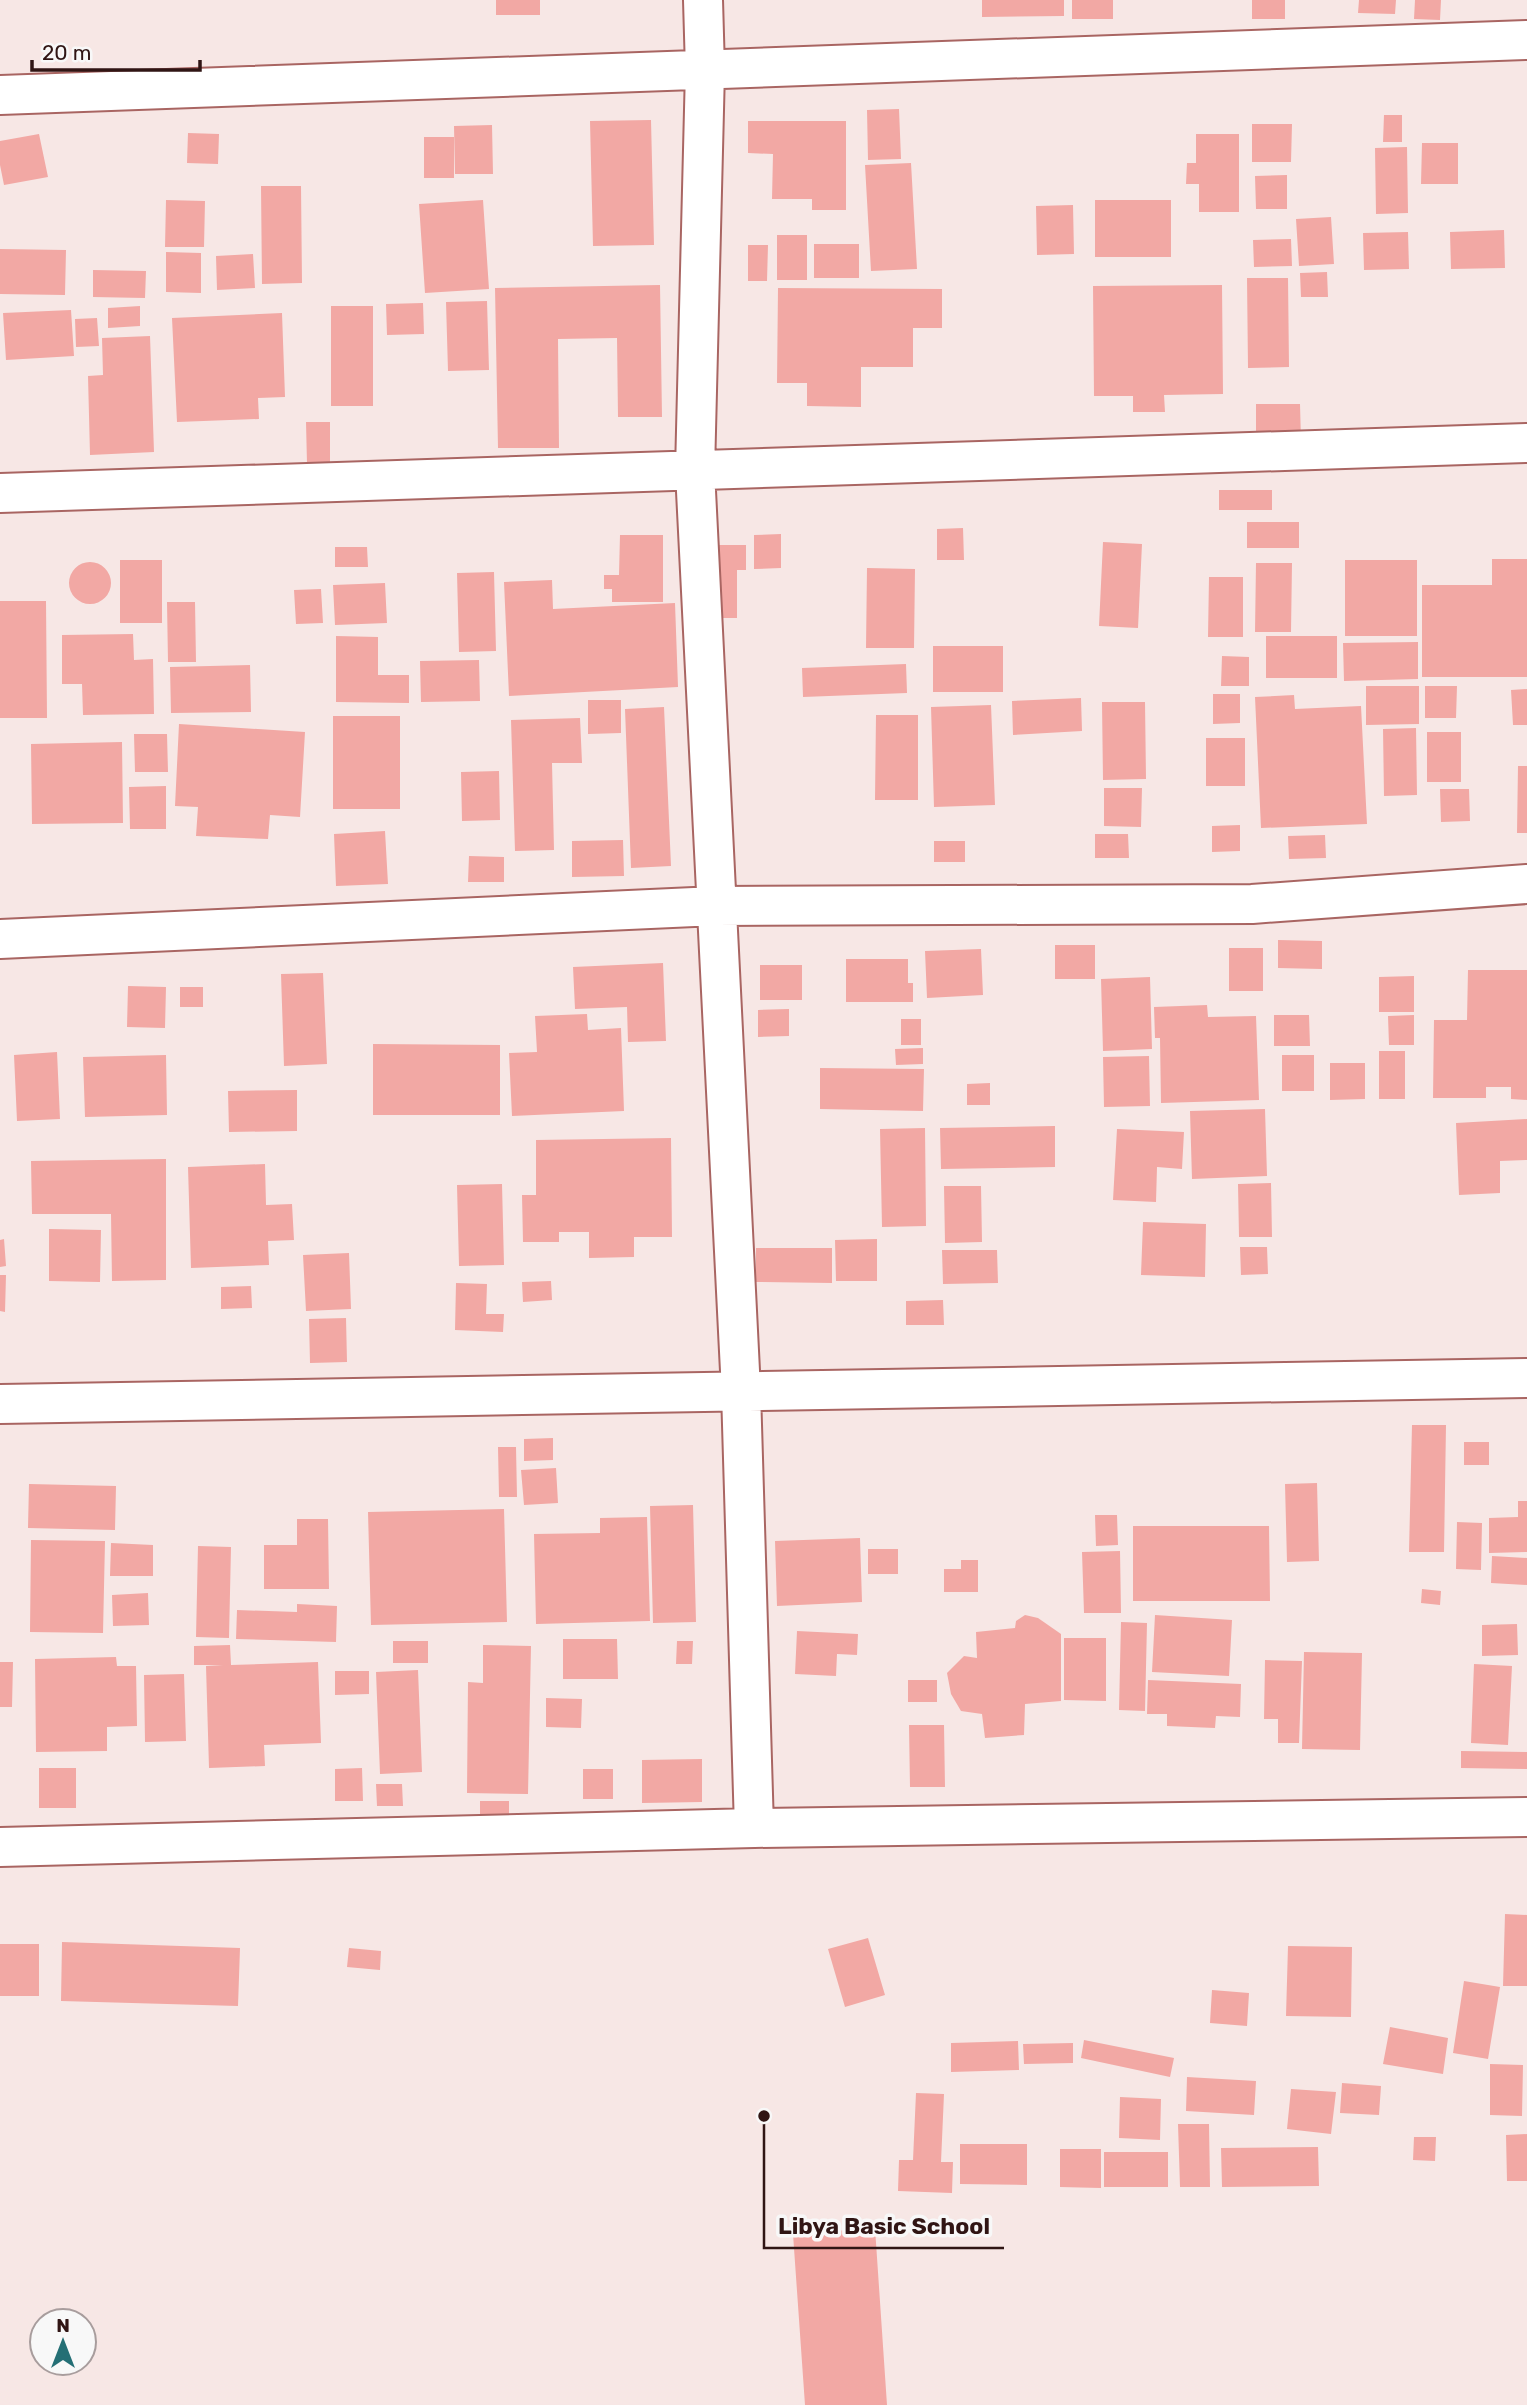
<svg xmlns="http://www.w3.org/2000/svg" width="1527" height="2405" viewBox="0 0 1527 2405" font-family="Rubik,sans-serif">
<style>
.building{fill:#f2a8a4}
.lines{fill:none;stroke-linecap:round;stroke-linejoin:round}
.minor-casing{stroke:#a96562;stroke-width:42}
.minor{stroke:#fff;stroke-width:38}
.leader{fill:none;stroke:#301514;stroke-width:2.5}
.callout-dot{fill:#301514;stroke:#f8f8f8;stroke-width:2.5}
.callout-label{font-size:23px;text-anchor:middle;font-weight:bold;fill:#301514;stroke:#f8f8f8;stroke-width:7;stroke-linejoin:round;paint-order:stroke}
</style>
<rect width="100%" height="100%" fill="#f7e7e5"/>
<path class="building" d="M 496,0 L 540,0 L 540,15 L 496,15 Z
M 982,0 L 1064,0 L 1064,16 L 982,17 Z
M 1072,0 L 1113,0 L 1113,19 L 1072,19 Z
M 1252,0 L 1285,0 L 1285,19 L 1252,19 Z
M 1359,0 L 1396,0 L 1395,14 L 1358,13 Z
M 1415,0 L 1441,0 L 1440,20 L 1414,19 Z
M 899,109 L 901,159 L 868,160 L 867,110 Z
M 1384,115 L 1402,115 L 1402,142 L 1383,142 Z
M 651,120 L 654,245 L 593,246 L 590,121 Z
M 748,121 L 846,121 L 846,210 L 812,210 L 812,199 L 772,199 L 773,154 L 748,153 Z
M 1252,124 L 1292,124 L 1291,162 L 1252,162 Z
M 492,125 L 493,174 L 455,174 L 454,126 Z
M 188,133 L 219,134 L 218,164 L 187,163 Z
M 39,134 L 48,177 L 4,185 L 0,165 L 0,141 Z
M 1196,134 L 1239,134 L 1239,212 L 1199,212 L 1199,184 L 1186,184 L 1187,163 L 1196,163 Z
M 424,137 L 454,137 L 454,178 L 424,178 Z
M 1422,143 L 1458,143 L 1458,184 L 1421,184 Z
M 1407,147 L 1408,213 L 1376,214 L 1375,148 Z
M 911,163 L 917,269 L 871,271 L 865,165 Z
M 1287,175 L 1287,209 L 1256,209 L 1255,176 Z
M 261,186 L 301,186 L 302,283 L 262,284 Z
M 166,200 L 205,201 L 204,247 L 165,247 Z
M 483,200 L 489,289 L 425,293 L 419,204 Z
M 1095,200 L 1171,200 L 1171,257 L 1095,257 Z
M 1073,205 L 1074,254 L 1037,255 L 1036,206 Z
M 1331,217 L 1334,264 L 1299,266 L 1296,219 Z
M 1504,230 L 1505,268 L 1451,269 L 1450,232 Z
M 1408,232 L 1409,269 L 1364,270 L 1363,233 Z
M 777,235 L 807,235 L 807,280 L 777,280 Z
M 1291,239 L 1292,266 L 1254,267 L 1253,240 Z
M 814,244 L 859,244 L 859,278 L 814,278 Z
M 748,245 L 768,245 L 767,281 L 748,281 Z
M 0,249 L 66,250 L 65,295 L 0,294 Z
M 166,252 L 201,253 L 201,293 L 166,292 Z
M 253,254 L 255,288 L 217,290 L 216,256 Z
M 93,270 L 146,271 L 145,298 L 93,297 Z
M 1327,272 L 1328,297 L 1301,297 L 1300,273 Z
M 1247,278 L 1288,278 L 1289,367 L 1248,368 Z
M 660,285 L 662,417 L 618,417 L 617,338 L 558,339 L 559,448 L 498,448 L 495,288 Z
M 1222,285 L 1223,394 L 1164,395 L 1165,412 L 1133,412 L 1133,396 L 1094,396 L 1093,286 Z
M 778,288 L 942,289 L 942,328 L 913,328 L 913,367 L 861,367 L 861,407 L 807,406 L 807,383 L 777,383 Z
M 487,301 L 489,370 L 448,371 L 446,302 Z
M 423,303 L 424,334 L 387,335 L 386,304 Z
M 140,306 L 140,326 L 108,328 L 108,308 Z
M 331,306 L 373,306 L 373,406 L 331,406 Z
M 71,310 L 74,356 L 6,360 L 3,313 Z
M 282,313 L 285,397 L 258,398 L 259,419 L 177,422 L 172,318 Z
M 97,318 L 99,346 L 76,347 L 75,319 Z
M 150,336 L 154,452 L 90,455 L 88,376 L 103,375 L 102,338 Z
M 1256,404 L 1300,404 L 1301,441 L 1256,441 Z
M 306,422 L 330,422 L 330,464 L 307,464 Z
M 1219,490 L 1272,490 L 1272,510 L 1219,510 Z
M 1247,522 L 1299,522 L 1299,548 L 1247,548 Z
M 963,528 L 964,560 L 937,560 L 937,529 Z
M 781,534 L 781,568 L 754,569 L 754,535 Z
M 620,535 L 663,535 L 663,602 L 612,602 L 612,589 L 604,589 L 604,575 L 619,575 Z
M 1103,542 L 1142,544 L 1138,628 L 1099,626 Z
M 705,545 L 746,545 L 746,570 L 737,570 L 737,618 L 713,618 Z
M 335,547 L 367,547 L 368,567 L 335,567 Z
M 1492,559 L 1527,559 L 1527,677 L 1422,677 L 1422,585 L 1492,585 Z
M 120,560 L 162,560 L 162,623 L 120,623 Z
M 1345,560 L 1417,560 L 1417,636 L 1345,636 Z
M69 583a21 21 0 1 1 42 0a21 21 0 1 1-42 0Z
M 1256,563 L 1292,563 L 1291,632 L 1255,632 Z
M 867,568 L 915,569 L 914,648 L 866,648 Z
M 494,572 L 496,651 L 459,652 L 457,573 Z
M 1209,577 L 1243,577 L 1243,637 L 1208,637 Z
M 552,580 L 553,609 L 675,603 L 678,687 L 509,696 L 504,582 Z
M 385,583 L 387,623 L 335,625 L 333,585 Z
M 321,589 L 323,623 L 296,624 L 294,590 Z
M 0,601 L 46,601 L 47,718 L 0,718 Z
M 167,602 L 195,602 L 196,662 L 168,662 Z
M 133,634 L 134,660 L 153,659 L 154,714 L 83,715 L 82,684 L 62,684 L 62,635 Z
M 336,636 L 378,637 L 378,675 L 409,675 L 409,703 L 336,702 Z
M 1266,636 L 1337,636 L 1337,678 L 1266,678 Z
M 1418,642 L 1418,679 L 1344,681 L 1343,643 Z
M 933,646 L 1003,646 L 1003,692 L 933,692 Z
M 1222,656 L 1249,657 L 1249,686 L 1221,686 Z
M 479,660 L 480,701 L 421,702 L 420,661 Z
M 906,664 L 907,693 L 803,697 L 802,668 Z
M 250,665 L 251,712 L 171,713 L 170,667 Z
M 1366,686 L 1419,686 L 1419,724 L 1366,725 Z
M 1425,686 L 1457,686 L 1456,718 L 1425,718 Z
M 1527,689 L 1527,725 L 1513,725 L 1511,690 Z
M 1213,694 L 1240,694 L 1240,723 L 1213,724 Z
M 1294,695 L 1295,709 L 1361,706 L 1367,824 L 1261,828 L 1255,697 Z
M 1081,698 L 1082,731 L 1013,735 L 1012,701 Z
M 588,700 L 621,700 L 621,733 L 588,734 Z
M 1102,702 L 1145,702 L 1146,779 L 1103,780 Z
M 991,705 L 995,805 L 934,807 L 931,707 Z
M 664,707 L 671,866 L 631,868 L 625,709 Z
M 876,715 L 918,715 L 918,800 L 875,800 Z
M 333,716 L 400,716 L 400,809 L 333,809 Z
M 580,718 L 582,763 L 552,763 L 554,850 L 515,851 L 511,720 Z
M 179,724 L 305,732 L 300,817 L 270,815 L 268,839 L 196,836 L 198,807 L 175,806 Z
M 1416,728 L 1417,795 L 1384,796 L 1383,729 Z
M 1427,732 L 1461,732 L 1461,782 L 1427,782 Z
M 134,734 L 167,734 L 168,772 L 135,772 Z
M 1206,738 L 1245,738 L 1245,786 L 1206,786 Z
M 122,742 L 123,823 L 32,824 L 31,744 Z
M 1518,766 L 1527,766 L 1527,833 L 1517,833 Z
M 499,771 L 500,820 L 462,821 L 461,772 Z
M 166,786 L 166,829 L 130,829 L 129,787 Z
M 1104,788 L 1142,788 L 1141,827 L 1104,826 Z
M 1440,789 L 1469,789 L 1470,821 L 1441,822 Z
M 1240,825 L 1240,851 L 1212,852 L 1212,826 Z
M 385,831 L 388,884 L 336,886 L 334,834 Z
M 1095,834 L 1128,834 L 1129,858 L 1095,858 Z
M 1325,835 L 1326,858 L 1289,859 L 1288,836 Z
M 623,840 L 624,876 L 572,877 L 572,841 Z
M 934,841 L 965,841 L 965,862 L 934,862 Z
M 469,856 L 504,857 L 504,882 L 468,882 Z
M 1278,940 L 1322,941 L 1322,969 L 1278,968 Z
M 1055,945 L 1095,945 L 1095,979 L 1055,979 Z
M 1229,948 L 1263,948 L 1263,991 L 1229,991 Z
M 981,949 L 983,995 L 927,998 L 925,951 Z
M 846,959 L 908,959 L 908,983 L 913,983 L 913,1002 L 846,1002 Z
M 663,963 L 666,1041 L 628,1042 L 627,1007 L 575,1009 L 573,967 Z
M 760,965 L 802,965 L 802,1000 L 760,1000 Z
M 1468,970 L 1527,970 L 1527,1100 L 1511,1099 L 1511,1087 L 1486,1087 L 1486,1098 L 1433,1098 L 1434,1020 L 1467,1020 Z
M 323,973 L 327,1064 L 284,1066 L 281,974 Z
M 1414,976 L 1414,1012 L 1379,1012 L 1379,977 Z
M 1150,977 L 1152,1049 L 1103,1051 L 1101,979 Z
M 128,986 L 166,987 L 165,1028 L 127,1027 Z
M 180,987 L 203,987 L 203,1007 L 180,1007 Z
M 1207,1005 L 1208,1017 L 1256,1016 L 1259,1100 L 1161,1103 L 1160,1038 L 1155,1038 L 1154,1007 Z
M 789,1009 L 789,1036 L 758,1037 L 758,1010 Z
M 587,1014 L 588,1030 L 621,1028 L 624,1111 L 512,1116 L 509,1053 L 537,1052 L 535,1016 Z
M 1274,1015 L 1309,1015 L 1310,1046 L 1274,1046 Z
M 1414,1015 L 1414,1045 L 1389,1045 L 1388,1016 Z
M 901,1019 L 921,1019 L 921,1045 L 901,1045 Z
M 373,1044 L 500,1045 L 500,1115 L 373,1115 Z
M 923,1048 L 923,1064 L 896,1065 L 895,1049 Z
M 1379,1051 L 1405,1051 L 1405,1099 L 1379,1099 Z
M 57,1052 L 60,1119 L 17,1121 L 14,1055 Z
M 166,1055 L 167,1115 L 85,1117 L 83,1057 Z
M 1282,1055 L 1314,1055 L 1314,1091 L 1282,1091 Z
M 1149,1056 L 1150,1106 L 1104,1107 L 1103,1057 Z
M 1330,1063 L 1365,1063 L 1365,1099 L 1330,1100 Z
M 820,1068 L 924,1069 L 923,1111 L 820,1109 Z
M 990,1083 L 990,1105 L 967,1105 L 967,1084 Z
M 297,1090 L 297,1131 L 229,1132 L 228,1091 Z
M 1265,1109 L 1267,1176 L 1192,1179 L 1190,1111 Z
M 1527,1119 L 1527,1160 L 1500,1161 L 1500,1193 L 1459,1195 L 1456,1123 Z
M 1055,1126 L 1055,1167 L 941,1169 L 940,1128 Z
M 925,1128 L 926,1226 L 882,1227 L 880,1129 Z
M 1117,1129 L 1184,1132 L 1182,1169 L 1157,1167 L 1156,1202 L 1113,1200 Z
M 671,1138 L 672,1237 L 634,1237 L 634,1257 L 589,1258 L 589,1232 L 559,1232 L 559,1242 L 523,1242 L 522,1195 L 536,1195 L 536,1140 Z
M 166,1159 L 166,1280 L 112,1281 L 111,1214 L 32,1214 L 31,1161 Z
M 265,1164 L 266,1205 L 292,1204 L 294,1240 L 268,1241 L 269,1265 L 191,1268 L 188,1167 Z
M 1271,1183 L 1272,1237 L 1239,1237 L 1238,1184 Z
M 502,1184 L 504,1265 L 459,1266 L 457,1185 Z
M 944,1186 L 981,1186 L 982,1242 L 945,1243 Z
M 1143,1222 L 1206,1224 L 1205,1277 L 1141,1275 Z
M 49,1229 L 101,1230 L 100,1282 L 49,1281 Z
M 4,1239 L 6,1266 L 0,1267 L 0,1240 Z
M 877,1239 L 877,1281 L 836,1281 L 835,1240 Z
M 1240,1247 L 1267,1247 L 1268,1274 L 1241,1275 Z
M 756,1248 L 832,1248 L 832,1283 L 756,1282 Z
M 942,1250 L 997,1250 L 998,1283 L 943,1284 Z
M 349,1253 L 351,1309 L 306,1311 L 303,1255 Z
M 0,1275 L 6,1275 L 5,1312 L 0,1311 Z
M 551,1281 L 552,1300 L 523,1302 L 522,1282 Z
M 456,1283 L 487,1284 L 486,1314 L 504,1314 L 503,1332 L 455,1330 Z
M 251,1286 L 252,1308 L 221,1309 L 221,1287 Z
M 943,1300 L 944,1325 L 906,1325 L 906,1301 Z
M 346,1318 L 347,1362 L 310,1363 L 309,1319 Z
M 1412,1425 L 1446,1425 L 1444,1552 L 1409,1552 Z
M 553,1438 L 553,1460 L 524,1461 L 524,1439 Z
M 1464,1442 L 1489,1442 L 1489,1465 L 1464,1465 Z
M 498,1447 L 516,1447 L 517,1497 L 499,1497 Z
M 556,1468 L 558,1503 L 524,1505 L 521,1470 Z
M 1317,1483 L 1319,1561 L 1287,1562 L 1285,1484 Z
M 29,1484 L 116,1486 L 115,1530 L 28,1528 Z
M 1518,1501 L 1527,1501 L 1527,1552 L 1489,1553 L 1489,1518 L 1518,1517 Z
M 693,1505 L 696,1622 L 653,1623 L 650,1506 Z
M 504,1509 L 507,1622 L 371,1625 L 368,1512 Z
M 1095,1515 L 1117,1515 L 1118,1545 L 1096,1546 Z
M 647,1517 L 650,1621 L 536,1624 L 534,1534 L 600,1533 L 600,1518 Z
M 297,1519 L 328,1519 L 329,1589 L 264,1589 L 264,1545 L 297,1545 Z
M 1457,1522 L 1482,1523 L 1481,1570 L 1456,1569 Z
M 1133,1526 L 1269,1526 L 1270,1601 L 1133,1601 Z
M 860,1538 L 862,1602 L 777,1606 L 775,1541 Z
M 31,1540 L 105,1541 L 103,1633 L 30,1632 Z
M 111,1543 L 153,1545 L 153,1576 L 110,1576 Z
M 198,1546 L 231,1547 L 229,1638 L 196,1637 Z
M 868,1549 L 898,1549 L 898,1574 L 868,1574 Z
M 1120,1551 L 1121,1613 L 1084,1613 L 1082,1552 Z
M 1492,1556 L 1527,1558 L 1527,1585 L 1491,1583 Z
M 961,1560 L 978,1560 L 978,1592 L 944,1592 L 944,1569 L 961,1569 Z
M 1422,1589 L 1441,1591 L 1440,1605 L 1421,1603 Z
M 148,1593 L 149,1625 L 113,1626 L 112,1595 Z
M 297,1604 L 337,1606 L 336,1642 L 236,1639 L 237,1610 L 297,1612 Z
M 1025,1615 L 1038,1618 L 1061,1634 L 1061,1701 L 1025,1704 L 1024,1735 L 985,1738 L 982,1714 L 961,1711 L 951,1694 L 947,1673 L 964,1656 L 977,1658 L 976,1632 L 1015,1628 L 1016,1621 Z
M 1155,1615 L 1232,1620 L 1229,1676 L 1152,1672 Z
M 1121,1622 L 1147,1623 L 1145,1711 L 1119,1710 Z
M 1517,1624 L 1518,1655 L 1482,1656 L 1482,1625 Z
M 797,1631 L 858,1634 L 857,1655 L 837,1654 L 836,1676 L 795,1674 Z
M 1064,1638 L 1106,1638 L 1106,1701 L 1064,1700 Z
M 563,1639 L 617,1639 L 618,1679 L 563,1679 Z
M 393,1641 L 428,1641 L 428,1663 L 393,1663 Z
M 677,1641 L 693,1641 L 692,1664 L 676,1664 Z
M 230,1645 L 231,1665 L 318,1662 L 321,1743 L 264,1745 L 265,1766 L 209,1768 L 206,1666 L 223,1665 L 194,1665 L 194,1646 Z
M 483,1645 L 531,1646 L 528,1794 L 467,1793 L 468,1682 L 483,1683 Z
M 1304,1652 L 1362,1653 L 1360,1750 L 1302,1749 Z
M 116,1657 L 117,1666 L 136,1666 L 137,1726 L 107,1727 L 107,1751 L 36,1752 L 35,1659 Z
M 1265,1660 L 1302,1661 L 1299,1743 L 1278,1743 L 1278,1719 L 1264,1719 Z
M 0,1662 L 13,1662 L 12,1707 L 0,1707 Z
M 1474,1664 L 1512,1666 L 1508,1745 L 1471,1743 Z
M 418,1670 L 422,1772 L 380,1774 L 376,1672 Z
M 335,1671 L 369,1671 L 369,1694 L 335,1695 Z
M 184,1674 L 186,1741 L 145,1742 L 144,1675 Z
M 908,1680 L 937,1680 L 937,1702 L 908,1702 Z
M 1148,1680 L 1241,1684 L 1240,1717 L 1216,1716 L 1215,1728 L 1167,1726 L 1167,1714 L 1147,1714 Z
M 546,1698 L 582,1699 L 581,1728 L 546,1727 Z
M 909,1725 L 944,1725 L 945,1787 L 910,1787 Z
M 1461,1751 L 1527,1752 L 1527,1769 L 1461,1768 Z
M 702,1759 L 702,1802 L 642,1803 L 642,1760 Z
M 39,1768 L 76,1768 L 76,1808 L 39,1808 Z
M 362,1768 L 363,1801 L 335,1801 L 335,1769 Z
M 583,1769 L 613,1769 L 613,1799 L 583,1799 Z
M 376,1784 L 402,1784 L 403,1806 L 377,1806 Z
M 480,1801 L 509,1801 L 509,1828 L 480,1829 Z
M 1505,1914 L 1527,1915 L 1527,1986 L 1503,1986 Z
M 868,1938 L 885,1995 L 845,2007 L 828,1949 Z
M 62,1942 L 240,1948 L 238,2006 L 61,2001 Z
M 0,1944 L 39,1944 L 39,1996 L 0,1996 Z
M 1288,1946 L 1352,1947 L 1351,2017 L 1286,2016 Z
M 349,1948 L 381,1951 L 380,1970 L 347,1967 Z
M 1464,1981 L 1500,1987 L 1488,2059 L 1453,2053 Z
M 1212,1990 L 1249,1993 L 1247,2026 L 1210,2023 Z
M 1390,2027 L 1448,2038 L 1443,2074 L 1383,2064 Z
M 1084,2040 L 1174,2058 L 1170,2077 L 1081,2058 Z
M 1018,2041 L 1019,2070 L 951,2072 L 951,2043 Z
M 1073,2043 L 1073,2063 L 1024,2064 L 1023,2044 Z
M 1490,2064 L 1523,2065 L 1522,2116 L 1490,2115 Z
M 1187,2077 L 1256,2081 L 1254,2115 L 1186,2111 Z
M 1342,2083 L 1381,2086 L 1379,2115 L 1340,2113 Z
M 1291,2089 L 1336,2092 L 1331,2134 L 1287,2129 Z
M 916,2093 L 944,2094 L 941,2162 L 953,2162 L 952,2193 L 898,2191 L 899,2160 L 913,2160 Z
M 1120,2097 L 1161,2099 L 1160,2140 L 1119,2138 Z
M 1178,2124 L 1209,2124 L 1210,2187 L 1180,2187 Z
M 1527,2134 L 1527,2181 L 1507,2181 L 1506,2135 Z
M 1414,2137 L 1436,2137 L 1435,2161 L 1413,2160 Z
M 960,2144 L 1027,2144 L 1027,2185 L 960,2184 Z
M 1318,2147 L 1319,2186 L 1222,2187 L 1221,2148 Z
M 1060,2149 L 1101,2149 L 1101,2188 L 1060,2187 Z
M 1104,2152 L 1168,2152 L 1168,2187 L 1104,2187 Z
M 875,2228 L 887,2405 L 805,2405 L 793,2234 Z"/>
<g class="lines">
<g class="minor-casing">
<path id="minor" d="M 703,0 L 705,70 L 695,471 L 741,1391 L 754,1828
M 0,95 L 1527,40
M 0,493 L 1527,443
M 0,939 L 716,906 L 1252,904 L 1527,884
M 0,1404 L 1527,1378
M 0,1847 L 754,1828 L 1527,1817"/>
</g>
<use href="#minor" class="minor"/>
</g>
<path class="leader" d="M764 2116L764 2248H1004"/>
<circle class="callout-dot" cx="764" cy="2116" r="7"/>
<g class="callout-label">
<text x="884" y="2234">Libya Basic School</text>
</g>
<g transform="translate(63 2342)"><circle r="33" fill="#f8f8f8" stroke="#a89d9d" stroke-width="2"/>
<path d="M0-5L12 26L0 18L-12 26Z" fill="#246f75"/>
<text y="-10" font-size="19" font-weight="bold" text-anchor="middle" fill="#301514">N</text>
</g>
<path d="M32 60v10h168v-10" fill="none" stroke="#301514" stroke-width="3.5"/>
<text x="42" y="60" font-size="21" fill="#301514" stroke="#f8f8f8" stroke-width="5" paint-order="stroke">20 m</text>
</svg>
